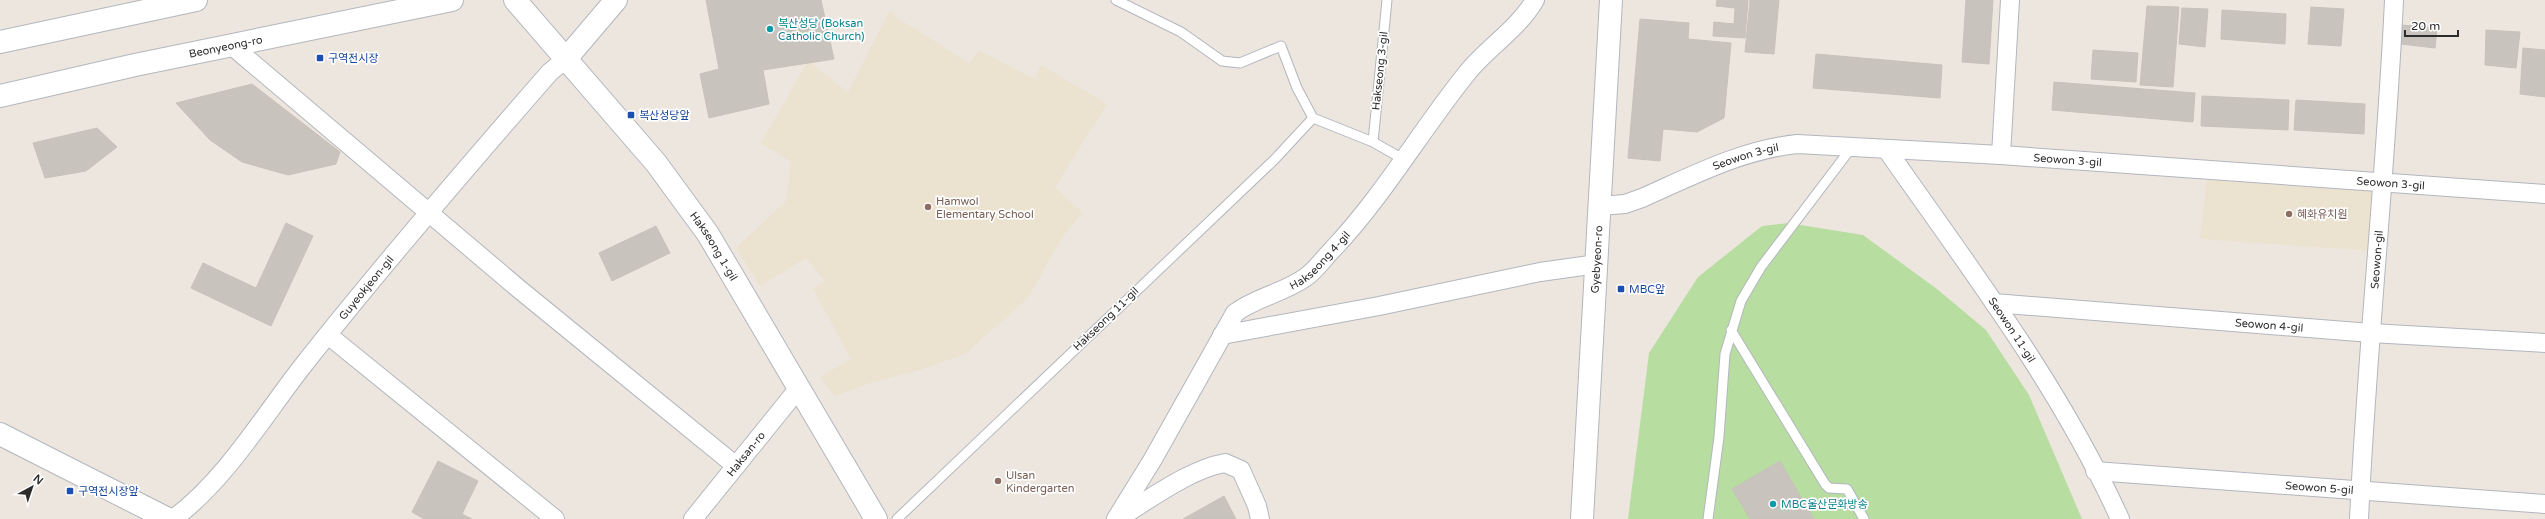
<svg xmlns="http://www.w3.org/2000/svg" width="2545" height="519" viewBox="0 0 2545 519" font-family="'Varela Round','Noto Sans KR',sans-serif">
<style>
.education{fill:#ece2d0}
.green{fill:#b8dda1}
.building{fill:#c8c4bd;stroke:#c7c2b9}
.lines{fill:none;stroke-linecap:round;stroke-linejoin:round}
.lane-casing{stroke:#b3b6be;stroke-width:11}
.street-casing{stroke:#b3b6be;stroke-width:20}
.secondary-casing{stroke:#b3b6be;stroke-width:24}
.lane{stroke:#fff;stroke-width:9}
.street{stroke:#fff;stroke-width:18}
.secondary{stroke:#fff;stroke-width:22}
.culture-dot{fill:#0f9aa8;stroke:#fff;stroke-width:1.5}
.transit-dot{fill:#1a4fb4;stroke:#fff;stroke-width:1.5}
.education-dot{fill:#8d6e63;stroke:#fff;stroke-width:1.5}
.labels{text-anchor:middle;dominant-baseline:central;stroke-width:3.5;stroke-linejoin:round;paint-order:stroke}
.culture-label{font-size:11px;fill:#0d838f;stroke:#fff;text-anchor:start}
.street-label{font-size:11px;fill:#2c2c2c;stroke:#fff}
.transit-label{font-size:11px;fill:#164399;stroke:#fff;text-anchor:start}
.education-label{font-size:11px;fill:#785e54;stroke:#fff;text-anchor:start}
</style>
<rect width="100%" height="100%" fill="#ece6df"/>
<path class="education" d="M 890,10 L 896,17 L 969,63 L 979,50 L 1035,79 L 1041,65 L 1107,104 L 1055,187 L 1083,213 L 1063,236 L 1028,298 L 965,354 L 917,371 L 873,382 L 835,396 L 820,377 L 851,359 L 813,289 L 825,281 L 806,258 L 760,286 L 736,248 L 786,201 L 791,162 L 761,143 L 808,61 L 848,92 Z
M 2207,176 L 2376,188 L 2372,251 L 2200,239 Z"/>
<path class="green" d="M 1788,223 L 1863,235 L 1937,289 L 1986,330 L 2029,395 L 2082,519 L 1628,519 L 1649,353 L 1698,277 L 1762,226 Z"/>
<path class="building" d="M 706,0 L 821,0 L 834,59 L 763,70 L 769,104 L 709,118 L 700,74 L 719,69 Z
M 1717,0 L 1748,0 L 1745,38 L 1713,36 L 1714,22 L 1734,24 L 1735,8 L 1716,6 Z
M 1750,0 L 1779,0 L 1774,54 L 1745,52 Z
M 1966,0 L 1993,0 L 1989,64 L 1962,62 Z
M 2147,6 L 2179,7 L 2173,87 L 2140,85 Z
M 2311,7 L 2344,9 L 2341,46 L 2308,44 Z
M 2182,8 L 2208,9 L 2205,47 L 2179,44 Z
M 2222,10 L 2286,14 L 2285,44 L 2221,39 Z
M 1640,19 L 1689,23 L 1688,39 L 1731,43 L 1724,118 L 1697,132 L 1663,129 L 1660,161 L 1628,158 Z
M 2401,25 L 2437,28 L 2435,48 L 2401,44 Z
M 2486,30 L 2520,32 L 2516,68 L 2485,65 Z
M 2523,48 L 2545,50 L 2545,97 L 2520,94 Z
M 2093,50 L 2138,53 L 2136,82 L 2091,79 Z
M 1816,54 L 1942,65 L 1940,98 L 1813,88 Z
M 2054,82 L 2195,93 L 2193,122 L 2052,110 Z
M 252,84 L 340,152 L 336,164 L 288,175 L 242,162 L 210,140 L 176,103 Z
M 2202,96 L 2289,100 L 2288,130 L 2201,126 Z
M 2296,100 L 2365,104 L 2364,134 L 2294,130 Z
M 97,128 L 117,147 L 86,171 L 45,178 L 33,143 Z
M 286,223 L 313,236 L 271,326 L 191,288 L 203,263 L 256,288 Z
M 656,226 L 670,253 L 612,281 L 599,253 Z
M 438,461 L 478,481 L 462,514 L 472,519 L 424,519 L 412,512 Z
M 1780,461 L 1814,519 L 1750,519 L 1732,489 Z
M 1224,496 L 1236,519 L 1183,519 Z"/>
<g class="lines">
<g class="lane-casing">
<path id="lane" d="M 1116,0 L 1181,32 L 1222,61 L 1240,63 L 1281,46 L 1297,88 L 1313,118 L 1373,142 L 1403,159
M 1373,142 L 1387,0
M 1731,330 L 1825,484 L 1829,488 L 1847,489 L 1864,519
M 897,519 L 1275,159 L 1313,118
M 1708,519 L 1719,437 L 1725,354 L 1741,301 L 1761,267 L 1852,147"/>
</g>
<g class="street-casing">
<g id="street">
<path d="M 231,45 L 519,289 L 736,466"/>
<path id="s1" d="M 1887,150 C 1970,269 2060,386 2120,519"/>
<path d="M 2001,155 L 2010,0"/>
<path id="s2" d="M 1600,206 L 1625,204 L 1642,198 C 1692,176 1741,150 1797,144 L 2001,155 L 2545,194"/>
<path id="s3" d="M 1994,303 L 2371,333 L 2545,343"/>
<path d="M 328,335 L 555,519"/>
<path d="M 1222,335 L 1379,306 L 1540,272 L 1597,264"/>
<path id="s4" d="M 2095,471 L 2545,504"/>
<path d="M 1119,518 C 1150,499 1190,469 1225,463 L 1241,470 L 1257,506 L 1260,519"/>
<path id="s5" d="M 173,519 C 226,480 264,415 305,363 C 384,263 467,167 550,72 L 565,60"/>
<path id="s6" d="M 693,519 L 798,389"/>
<path id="s7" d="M 1116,519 L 1153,459 L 1235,313 C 1256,297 1284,293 1306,277 C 1316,270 1324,258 1333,249 C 1384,195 1421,130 1467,73 C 1488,47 1518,29 1535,0"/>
<path id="s8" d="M 2359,519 C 2367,346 2386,173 2394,0"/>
</g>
</g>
<g class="secondary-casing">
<g id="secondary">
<path id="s9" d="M 515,0 L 656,163 L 708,234 L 876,519"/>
<path d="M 0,42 L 196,0"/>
<path d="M 565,60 L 616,0"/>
<path id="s10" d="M 0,96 L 135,65 L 452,0"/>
<path d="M 0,434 L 168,519"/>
<path id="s11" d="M 1582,519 L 1611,0"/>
</g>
</g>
<use href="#lane" class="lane"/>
<use href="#street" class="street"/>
<use href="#secondary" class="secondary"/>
</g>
<g class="culture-dot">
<circle cx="770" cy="29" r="4"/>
<circle cx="1773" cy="504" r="4"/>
</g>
<g class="transit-dot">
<rect x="316" y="54" width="8" height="8" rx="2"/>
<rect x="627" y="111" width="8" height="8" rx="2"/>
<rect x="1617" y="285" width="8" height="8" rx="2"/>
<rect x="66" y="487" width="8" height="8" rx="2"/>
</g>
<g class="education-dot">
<circle cx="928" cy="207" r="4"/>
<circle cx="2289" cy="214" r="4"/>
<circle cx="998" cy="481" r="4"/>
</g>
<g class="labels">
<g class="culture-label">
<text x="778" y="23">복산성당 (Boksan<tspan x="778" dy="13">Catholic Church)</tspan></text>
<text x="1781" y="504">MBC울산문화방송</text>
</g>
<g class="street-label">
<text stroke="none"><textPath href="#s10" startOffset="231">Beonyeong-ro</textPath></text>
<text transform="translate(1380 71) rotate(-84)">Hakseong 3-gil</text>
<text stroke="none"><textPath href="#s2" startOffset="155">Seowon 3-gil</textPath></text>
<text stroke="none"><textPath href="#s2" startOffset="479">Seowon 3-gil</textPath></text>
<text stroke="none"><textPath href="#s2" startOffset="803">Seowon 3-gil</textPath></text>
<text stroke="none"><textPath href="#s9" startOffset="317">Hakseong 1-gil</textPath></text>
<text stroke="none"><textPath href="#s7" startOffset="339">Hakseong 4-gil</textPath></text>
<text stroke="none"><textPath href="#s11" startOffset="260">Gyebyeon-ro</textPath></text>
<text stroke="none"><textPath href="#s8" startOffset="260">Seowon-gil</textPath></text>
<text stroke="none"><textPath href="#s5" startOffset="302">Guyeokjeon-gil</textPath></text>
<text transform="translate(1106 319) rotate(-44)">Hakseong 11-gil</text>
<text stroke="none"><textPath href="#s3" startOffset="276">Seowon 4-gil</textPath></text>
<text stroke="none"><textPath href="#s1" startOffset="219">Seowon 11-gil</textPath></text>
<text stroke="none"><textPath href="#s6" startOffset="84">Haksan-ro</textPath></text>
<text stroke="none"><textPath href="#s4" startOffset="225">Seowon 5-gil</textPath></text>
</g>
<g class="transit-label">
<text x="328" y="58">구역전시장</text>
<text x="639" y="115">복산성당앞</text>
<text x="1629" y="289">MBC앞</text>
<text x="78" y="491">구역전시장앞</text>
</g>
<g class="education-label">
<text x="936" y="201">Hamwol<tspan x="936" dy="13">Elementary School</tspan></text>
<text x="2297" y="214">혜화유치원</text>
<text x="1006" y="475">Ulsan<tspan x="1006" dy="13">Kindergarten</tspan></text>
</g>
</g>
<g transform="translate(32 487) rotate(40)" stroke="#ffffff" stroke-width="3" paint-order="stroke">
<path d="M0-3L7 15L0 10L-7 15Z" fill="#2c2c2c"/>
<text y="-6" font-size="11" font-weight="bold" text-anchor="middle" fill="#2c2c2c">N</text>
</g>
<path d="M2405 30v6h53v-6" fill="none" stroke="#2c2c2c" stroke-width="2"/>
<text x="2411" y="30" font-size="12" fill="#2c2c2c" stroke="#ffffff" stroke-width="3" paint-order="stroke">20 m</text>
</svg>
